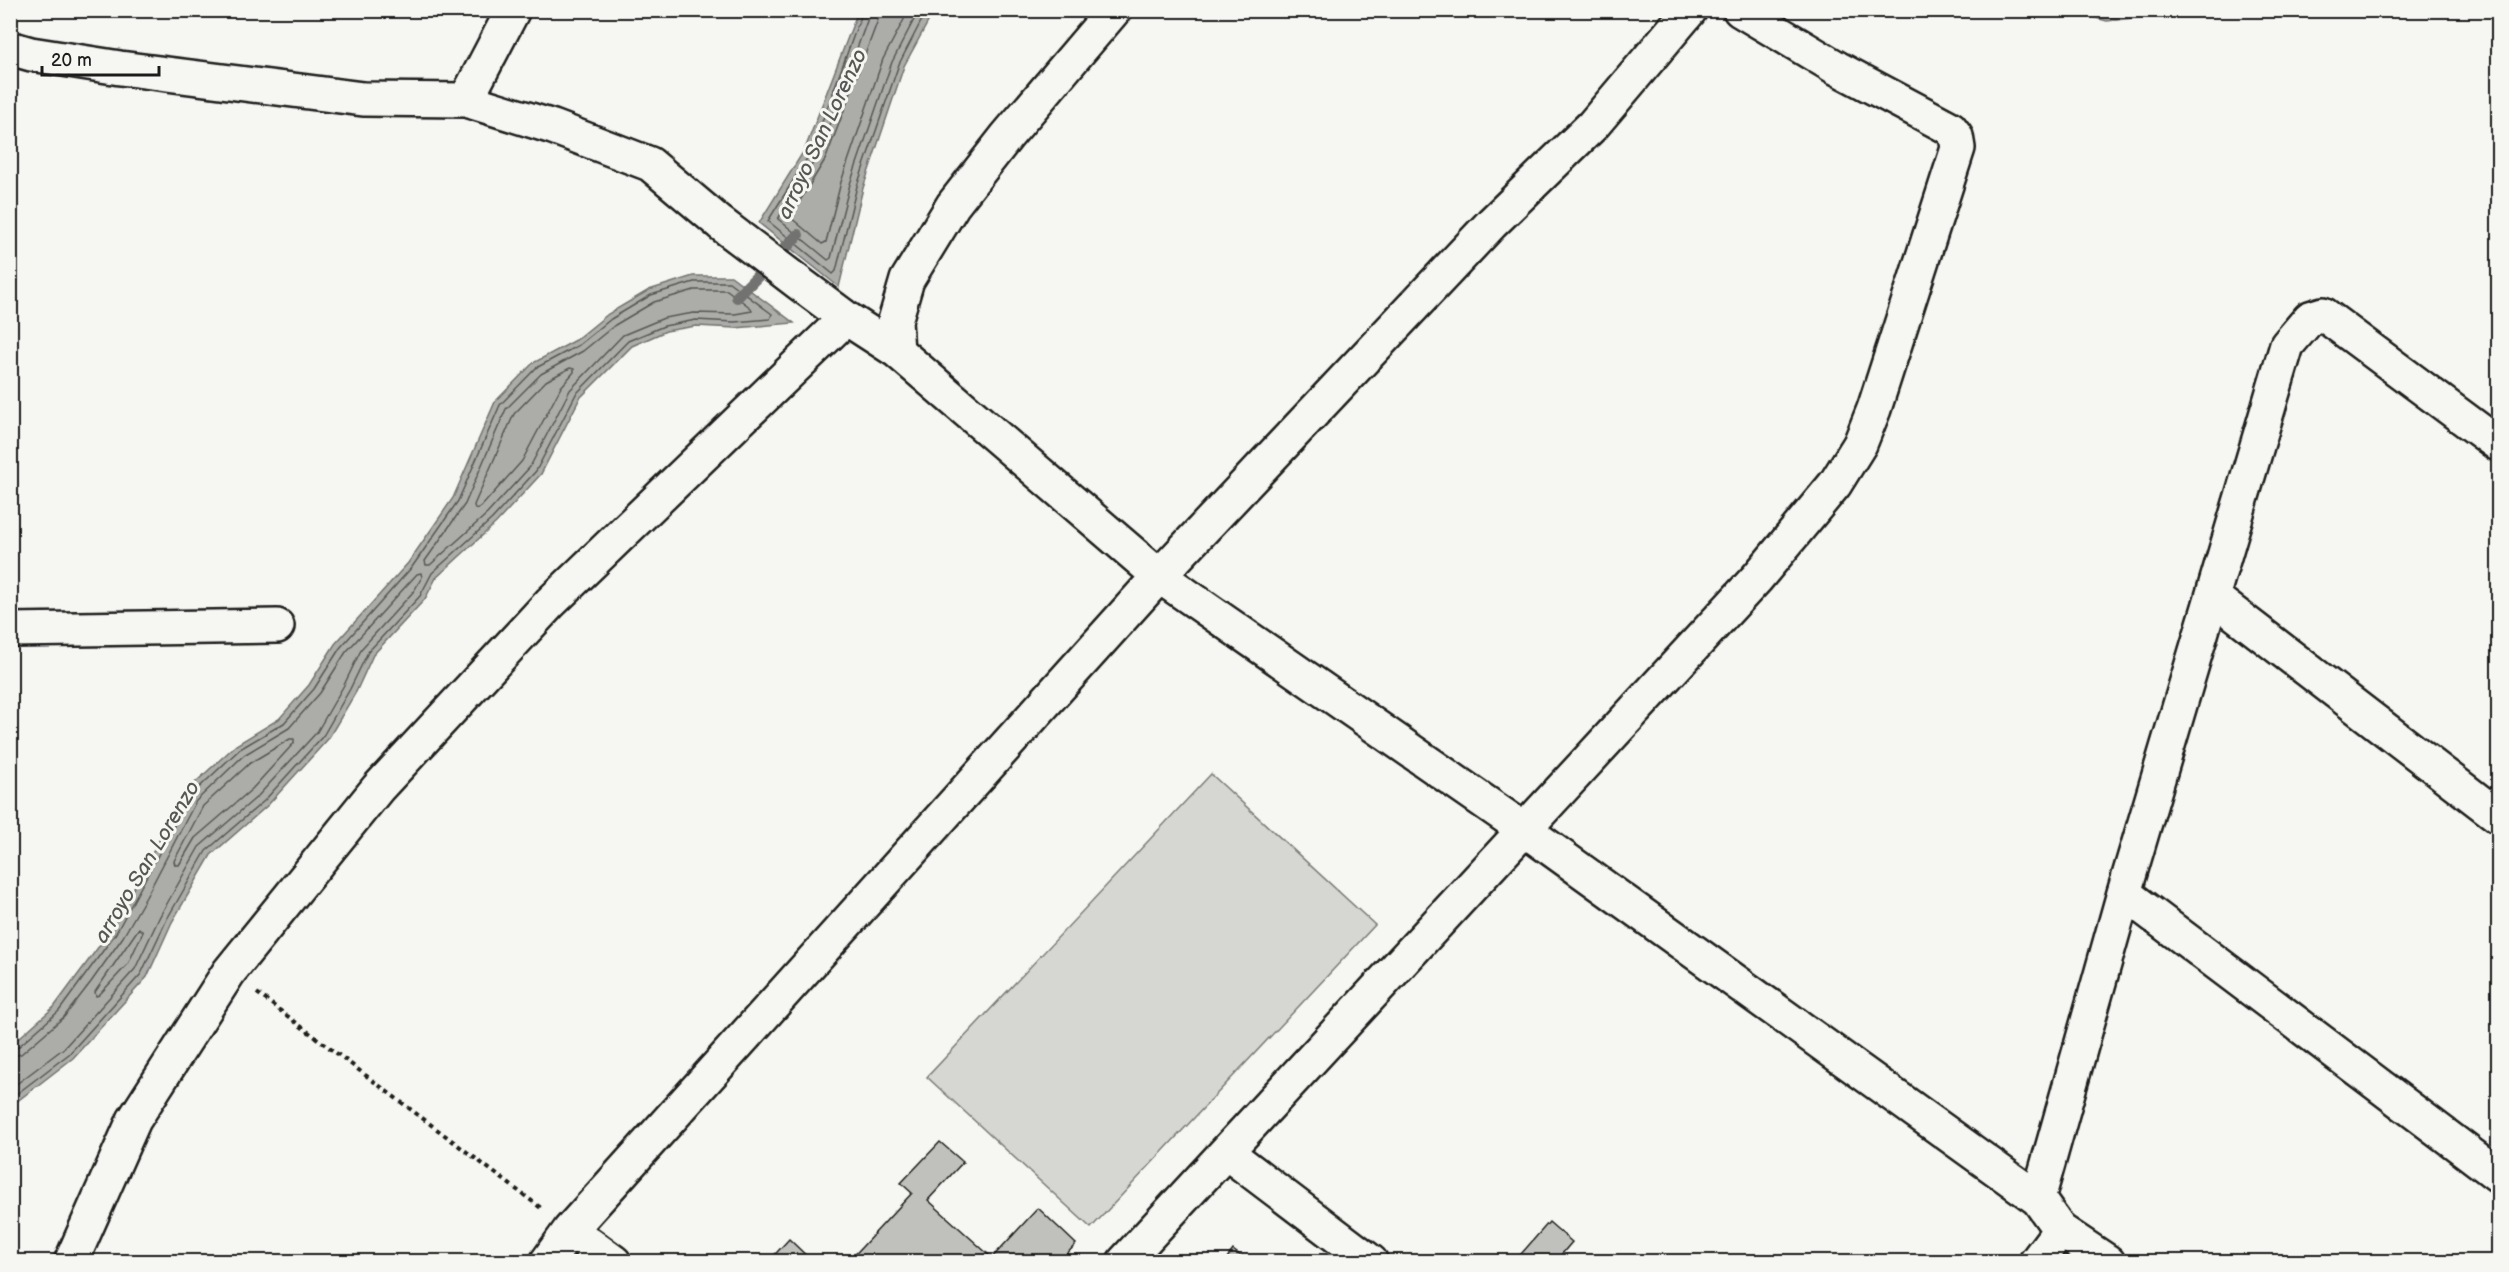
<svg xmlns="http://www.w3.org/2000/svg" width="2509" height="1272" viewBox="0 0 2509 1272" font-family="'Balsamiq Sans',sans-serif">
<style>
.pitch{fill:#d6d6d2;stroke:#797977;stroke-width:1.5}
.water{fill:#acaca9;stroke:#727271;stroke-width:1.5}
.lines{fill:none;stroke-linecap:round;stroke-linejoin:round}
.shore{stroke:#565654;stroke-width:1.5}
.stream{stroke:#727271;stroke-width:12}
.building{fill:#c0c0bd;stroke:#1c1c1c;stroke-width:1.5}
.minor-casing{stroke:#1c1c1c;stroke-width:38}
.path{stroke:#1c1c1c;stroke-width:4;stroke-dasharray:4.5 4.5;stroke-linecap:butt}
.minor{stroke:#f6f6f2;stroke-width:33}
.labels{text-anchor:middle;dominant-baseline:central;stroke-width:6;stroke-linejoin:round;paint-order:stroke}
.water-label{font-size:21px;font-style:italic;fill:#565654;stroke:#f6f6f2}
</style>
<rect width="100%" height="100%" fill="#f6f6f2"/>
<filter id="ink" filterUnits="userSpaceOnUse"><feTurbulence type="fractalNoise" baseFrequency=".0167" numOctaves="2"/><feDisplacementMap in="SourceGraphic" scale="12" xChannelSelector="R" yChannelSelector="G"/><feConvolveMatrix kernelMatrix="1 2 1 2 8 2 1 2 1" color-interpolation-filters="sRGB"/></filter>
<g filter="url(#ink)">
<path class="pitch" d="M 1211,774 L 1375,925 L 1091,1228 L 927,1077 Z"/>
<path class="water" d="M 858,11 L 934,11 L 904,66 L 863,188 L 839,287 L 759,223 L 805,149 Z
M 2069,11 L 2204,11 L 2184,17 L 2167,14 L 2107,21 Z
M 693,276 L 731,276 L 794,323 L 735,328 L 696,326 L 666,331 L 632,346 L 580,398 L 541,474 L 496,523 L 436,578 L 425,599 L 373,655 L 356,692 L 328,739 L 268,805 L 211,855 L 172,922 L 147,977 L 73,1058 L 11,1106 L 11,1045 L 54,1007 L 111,930 L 185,792 L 236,745 L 279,719 L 309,685 L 335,644 L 408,563 L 453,498 L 495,402 L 533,363 L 576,340 L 608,314 L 649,290 Z"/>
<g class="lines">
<path class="shore" d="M 863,10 L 811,152 L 768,221 L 833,274 L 836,271 L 857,186 L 899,64 L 927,10
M 871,10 L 818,155 L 778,219 L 828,260 L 831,258 L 850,184 L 892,62 L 919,10
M 880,10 L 878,20 L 826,158 L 790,217 L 822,244 L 826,242 L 841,182 L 883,59 L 909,10
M 694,290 L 727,290 L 751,308 L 752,311 L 735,314 L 694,313 L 664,318 L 623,335 L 570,390 L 530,467 L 487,514 L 430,565 L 426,565 L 425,561 L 465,504 L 506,409 L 541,374 L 583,351 L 615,325 L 654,302 Z
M 570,368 L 574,369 L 574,372 L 561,387 L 522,461 L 481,507 L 475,509 L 474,505 L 514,414 L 546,381 Z
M 290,739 L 294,739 L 294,743 L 252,789 L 195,838 L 179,865 L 175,865 L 174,861 L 203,806 L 250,763 Z
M 139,928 L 143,932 L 128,964 L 99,995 L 96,996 L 95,992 Z
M 10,1049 L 17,1048 L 59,1011 L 116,933 L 190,796 L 240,749 L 284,723 L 314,689 L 340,648 L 412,567 L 458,501 L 500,405 L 536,368 L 579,345 L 611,319 L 651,295 L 694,282 L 729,282 L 772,314 L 770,319 L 734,322 L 696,320 L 664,326 L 628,341 L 576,394 L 536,471 L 492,519 L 432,573 L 420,596 L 368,652 L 350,689 L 323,736 L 264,801 L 206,851 L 167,919 L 141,974 L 69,1054 L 10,1099
M 10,1057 L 21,1054 L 64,1017 L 91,982 L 123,937 L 146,897 L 196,801 L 244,755 L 289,728 L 320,693 L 346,652 L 417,574 L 421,573 L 422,577 L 414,591 L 362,648 L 344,685 L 317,732 L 258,796 L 199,847 L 160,916 L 135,969 L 64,1048 L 10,1089"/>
<path class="stream" d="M 737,297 L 798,235"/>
</g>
<path class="building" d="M 940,1142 L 963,1162 L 928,1200 L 989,1255 L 982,1262 L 848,1262 L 912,1193 L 901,1183 Z
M 1038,1208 L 1076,1244 L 1059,1262 L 988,1262 Z
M 1549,1222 L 1572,1242 L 1555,1262 L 1514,1262 Z
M 789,1239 L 813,1262 L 768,1262 Z
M 1233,1250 L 1249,1262 L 1224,1262 Z"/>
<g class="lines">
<g class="minor-casing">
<path id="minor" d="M 10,48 L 31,54 L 120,68 L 363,99 L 466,100 L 553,127 L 650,164 L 720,223 L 799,283 L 846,318 L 897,351 L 1159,576 L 1525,830 L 2038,1199 L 2060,1230 L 2108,1262
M 466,100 L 513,10
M 897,351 L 895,321 L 907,280 L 953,205 L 1007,136 L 1114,10
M 2213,597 L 2498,816
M 10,630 L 277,626
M 2124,893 L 2498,1175
M 1226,1152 L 1371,1262
M 2038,1199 L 2124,893 L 2287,345 L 2310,318 L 2323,314 L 2498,444
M 570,1230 L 614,1262
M 71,1262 L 134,1120 L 229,972 L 378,788 L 550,603 L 846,318
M 547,1262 L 570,1230 L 1159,576 L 1492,223 L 1593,125 L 1690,10
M 1124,1262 L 1757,578 L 1835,484 L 1860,444 L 1874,409 L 1958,148 L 1956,136 L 1950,128 L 1837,68 L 1740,10
M 2036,1262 L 2060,1230"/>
</g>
<path class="path" d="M 257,993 L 541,1208"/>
<use href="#minor" class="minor"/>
</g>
</g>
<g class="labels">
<g class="water-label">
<text transform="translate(822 134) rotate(-65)">arroyo San Lorenzo</text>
<text transform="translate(147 862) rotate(-59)">arroyo San Lorenzo</text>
</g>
</g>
<rect width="2509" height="1272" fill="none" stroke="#f6f6f2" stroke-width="36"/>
<rect x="18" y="18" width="2473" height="1236" fill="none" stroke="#1c1c1c" stroke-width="2" filter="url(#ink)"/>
<path d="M42 66v9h117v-9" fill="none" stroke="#1c1c1c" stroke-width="3"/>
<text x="51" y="66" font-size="18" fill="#1c1c1c" stroke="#f6f6f2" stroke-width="4.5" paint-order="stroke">20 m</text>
</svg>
